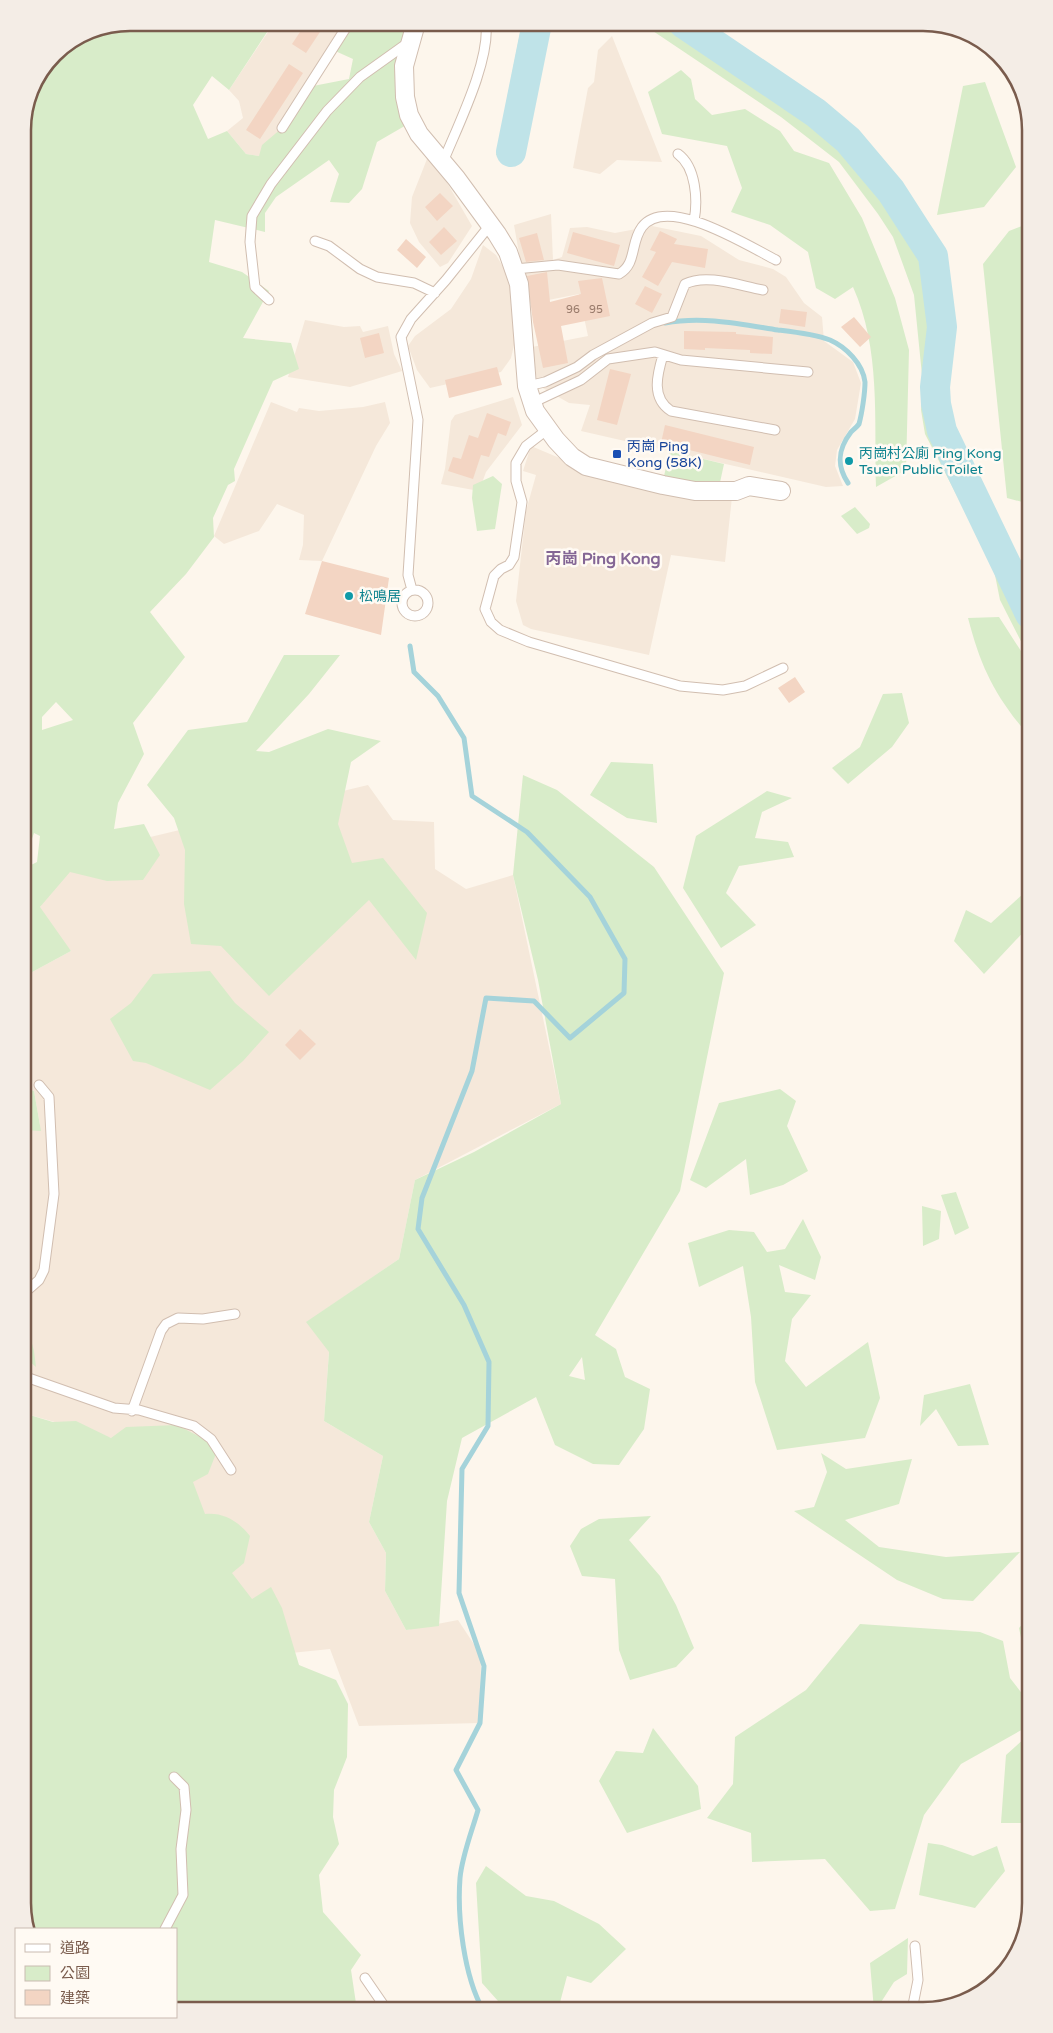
<svg xmlns="http://www.w3.org/2000/svg" width="1053" height="2033" viewBox="0 0 1053 2033" font-family="'Varela Round','Noto Sans TC',sans-serif">
<style>
.residential{fill:#f5e8da}
.green{fill:#d8ecc9;fill-rule:evenodd}
.lines{fill:none;stroke-linecap:round;stroke-linejoin:round}
.stream{stroke:#a5d3da;stroke-width:5}
.river{stroke:#bfe3e8;stroke-width:30}
.building{fill:#f3d5c3}
.lane-casing{stroke:#d1beb0;stroke-width:11}
.street-casing{stroke:#d1beb0;stroke-width:20}
.lane{stroke:#fff;stroke-width:9}
.street{stroke:#fff;stroke-width:18}
.transit-dot{fill:#1a4fb4;stroke:#fffaf3;stroke-width:2}
.culture-dot{fill:#0f9aa8;stroke:#fffaf3;stroke-width:2}
.labels{text-anchor:middle;dominant-baseline:central;stroke-width:5;stroke-linejoin:round;paint-order:stroke}
.number-label{font-size:11px;fill:#987a6a}
.transit-label{font-size:14px;fill:#164399;stroke:#fffaf3;text-anchor:start}
.culture-label{font-size:14px;fill:#0d838f;stroke:#fffaf3;text-anchor:start}
.quarter-label{font-size:16px;font-weight:bold;fill:#846695;stroke:#fffaf3}
.rim{fill:none;stroke:#7a5c4d;stroke-width:2.5}
</style>
<rect width="100%" height="100%" fill="#fdf6ec"/>
<path class="residential" d="M 274,23 L 349,23 L 289,128 L 259,156 L 246,154 L 227,131 L 243,118 L 239,101 L 229,90 Z
M 612,36 L 662,162 L 617,160 L 600,174 L 573,168 L 588,88 L 594,82 L 598,50 Z
M 427,159 L 434,160 L 472,226 L 448,263 L 440,267 L 419,242 L 410,223 L 412,197 Z
M 551,214 L 553,260 L 562,257 L 570,228 L 587,227 L 615,233 L 652,226 L 701,236 L 739,260 L 773,269 L 786,277 L 804,303 L 822,317 L 824,341 L 853,362 L 861,383 L 855,419 L 837,450 L 835,466 L 843,486 L 826,487 L 581,431 L 590,405 L 569,403 L 541,387 L 538,388 L 532,347 L 588,336 L 579,294 L 528,304 L 514,225 Z
M 483,245 L 496,255 L 509,277 L 515,304 L 515,341 L 511,358 L 501,372 L 430,388 L 417,370 L 408,346 L 415,336 L 451,309 L 471,279 Z
M 305,320 L 344,327 L 360,326 L 363,332 L 388,326 L 394,354 L 402,371 L 350,387 L 288,377 Z
M 513,397 L 522,425 L 486,472 L 479,491 L 441,484 L 445,469 L 451,421 L 455,415 Z
M 271,402 L 297,412 L 299,408 L 319,411 L 363,407 L 385,402 L 390,423 L 376,446 L 322,561 L 299,560 L 303,545 L 304,515 L 277,504 L 259,531 L 224,544 L 214,536 Z
M 531,446 L 569,462 L 732,497 L 725,562 L 671,555 L 649,655 L 531,629 L 523,625 L 516,601 L 526,511 L 536,475 L 523,471 Z
M 368,785 L 393,820 L 434,822 L 435,869 L 466,889 L 513,875 L 561,1104 L 415,1180 L 399,1259 L 320,1313 L 329,1351 L 324,1421 L 383,1456 L 369,1522 L 386,1553 L 385,1591 L 406,1630 L 458,1620 L 481,1655 L 480,1723 L 359,1726 L 330,1649 L 262,1656 L 125,1442 L 23,1413 L 23,1127 L 40,1125 L 34,1091 L 23,1087 L 23,977 L 71,951 L 36,913 L 75,855 Z"/>
<path class="green" d="M 130,23 L 273,23 L 229,90 L 212,76 L 193,105 L 208,139 L 227,131 L 246,154 L 259,156 L 262,145 L 282,128 L 313,86 L 349,79 L 353,59 L 333,50 L 349,23 L 413,23 L 410,47 L 415,120 L 377,142 L 362,189 L 349,203 L 330,202 L 339,174 L 329,160 L 276,197 L 265,213 L 265,232 L 215,220 L 209,262 L 242,272 L 269,291 L 243,338 L 291,343 L 299,369 L 273,381 L 234,469 L 235,481 L 228,485 L 213,518 L 214,537 L 186,574 L 150,612 L 185,657 L 133,723 L 144,754 L 118,803 L 114,829 L 144,824 L 160,855 L 143,880 L 107,881 L 70,872 L 40,907 L 71,951 L 23,977 L 27,952 L 23,952 L 23,869 L 37,862 L 40,836 L 34,833 L 23,865 L 23,124 L 33,83 L 54,54 L 89,31 ZM 56,702 L 73,720 L 42,730 L 42,717 Z
M 522,23 L 549,23 L 520,156 L 496,155 Z
M 641,23 L 701,23 L 839,119 L 888,172 L 911,204 L 937,251 L 947,326 L 943,365 L 950,414 L 992,504 L 1006,539 L 1030,588 L 1030,659 L 1000,600 L 993,565 L 925,434 L 921,410 L 922,375 L 914,295 L 893,237 L 878,214 L 839,162 L 781,117 Z
M 681,70 L 691,79 L 695,99 L 712,115 L 745,109 L 780,131 L 794,151 L 829,163 L 862,218 L 895,298 L 909,350 L 906,470 L 876,487 C 874,420 881,349 853,287 L 835,299 L 816,288 L 808,252 L 770,225 L 731,212 L 742,188 L 727,146 L 662,134 L 648,92 Z
M 985,82 L 1016,167 L 984,207 L 937,215 L 963,86 Z
M 1030,223 L 1030,435 L 1025,439 L 1026,503 L 1007,498 L 983,264 L 1009,231 Z
M 670,451 L 724,464 L 719,487 L 664,476 Z
M 493,476 L 502,484 L 495,529 L 477,531 L 472,498 L 473,485 Z
M 855,507 L 870,524 L 869,528 L 857,534 L 841,516 Z
M 999,617 L 1030,665 L 1029,736 C 995,696 981,668 968,618 Z
M 284,655 L 340,655 L 309,694 L 256,751 L 269,752 L 328,729 L 381,741 L 351,762 L 338,824 L 352,863 L 383,858 L 427,913 L 416,960 L 369,900 L 269,996 L 221,946 L 191,944 L 184,904 L 185,850 L 174,818 L 147,785 L 188,730 L 247,722 Z
M 902,693 L 909,723 L 892,747 L 848,784 L 832,768 L 860,747 L 883,694 Z
M 611,762 L 653,764 L 657,823 L 627,818 L 590,795 Z
M 523,775 L 557,790 L 654,867 L 724,973 L 680,1191 L 595,1335 L 616,1349 L 625,1377 L 650,1389 L 644,1429 L 619,1465 L 593,1464 L 555,1445 L 536,1397 L 462,1438 L 447,1501 L 439,1626 L 406,1630 L 385,1591 L 386,1553 L 369,1522 L 383,1456 L 324,1421 L 329,1352 L 306,1322 L 399,1259 L 415,1180 L 474,1152 L 561,1104 L 538,980 L 513,875 ZM 582,1357 L 585,1380 L 569,1376 Z
M 767,791 L 792,798 L 762,812 L 755,838 L 788,842 L 794,857 L 739,866 L 726,893 L 756,925 L 721,948 L 683,888 L 696,836 Z
M 1023,894 L 1030,901 L 1030,925 L 984,974 L 954,941 L 966,910 L 991,923 Z
M 210,971 L 235,1003 L 269,1032 L 243,1061 L 210,1090 L 146,1063 L 133,1061 L 110,1019 L 131,1003 L 153,974 Z
M 23,1087 L 34,1091 L 41,1131 L 23,1130 Z
M 780,1089 L 796,1101 L 787,1126 L 808,1171 L 783,1185 L 750,1195 L 746,1159 L 706,1188 L 690,1180 L 719,1103 Z
M 956,1192 L 969,1228 L 955,1235 L 941,1195 Z
M 922,1206 L 941,1211 L 939,1239 L 923,1246 Z
M 803,1219 L 821,1257 L 815,1280 L 779,1265 L 785,1292 L 811,1295 L 792,1319 L 785,1361 L 806,1387 L 868,1342 L 880,1398 L 865,1438 L 777,1450 L 755,1382 L 751,1317 L 743,1266 L 699,1287 L 688,1243 L 729,1230 L 754,1232 L 767,1252 L 785,1249 Z
M 23,1309 L 34,1351 L 36,1367 L 23,1356 Z
M 970,1384 L 989,1445 L 958,1446 L 936,1409 L 920,1426 L 924,1395 Z
M 23,1413 L 53,1422 L 76,1421 L 111,1438 L 126,1427 L 177,1425 L 206,1440 L 217,1451 L 208,1474 L 193,1482 L 205,1514 C 224,1512 239,1522 250,1536 L 244,1563 L 232,1573 L 252,1599 L 271,1587 L 282,1608 L 299,1665 L 336,1680 L 348,1704 L 347,1757 L 334,1790 L 333,1817 L 339,1844 L 319,1875 L 323,1912 L 361,1955 L 351,1970 L 357,2010 L 176,2010 L 176,1929 L 28,1929 L 23,1903 Z
M 821,1453 L 846,1469 L 912,1459 L 899,1504 L 845,1520 L 879,1547 L 946,1557 L 1020,1552 L 973,1601 L 943,1599 L 897,1580 L 794,1511 L 814,1507 L 827,1472 Z
M 651,1516 L 629,1540 L 660,1576 L 676,1605 L 694,1648 L 676,1667 L 630,1680 L 619,1650 L 615,1579 L 582,1576 L 570,1546 L 581,1529 L 599,1519 Z
M 1030,1616 L 1030,1682 L 1019,1628 Z
M 860,1624 L 980,1632 L 1003,1641 L 1010,1678 L 1027,1700 L 1025,1728 L 961,1764 L 924,1815 L 895,1909 L 870,1911 L 825,1859 L 752,1862 L 751,1833 L 707,1818 L 733,1784 L 735,1737 L 806,1690 Z
M 653,1728 L 698,1786 L 701,1809 L 627,1833 L 599,1781 L 616,1751 L 643,1753 Z
M 1026,1737 L 1030,1741 L 1030,1823 L 1001,1823 L 1006,1755 Z
M 928,1843 L 942,1845 L 973,1856 L 997,1846 L 1005,1871 L 975,1908 L 919,1895 Z
M 486,1866 L 526,1896 L 554,1901 L 599,1924 L 626,1949 L 591,1983 L 567,1976 L 558,2010 L 506,2010 L 482,1983 L 476,1883 Z
M 908,1938 L 907,1974 L 894,1982 L 876,2010 L 874,2010 L 870,1963 Z"/>
<g class="lines">
<path class="stream" d="M 665,323 C 703,316 740,324 778,330 C 795,332 814,334 830,340 C 846,347 863,364 865,382 C 865,393 862,413 859,424 C 857,427 854,429 851,432 C 838,449 836,465 848,483
M 410,646 L 414,672 L 438,696 L 464,738 L 472,796 L 527,832 L 590,897 L 625,959 L 624,993 L 570,1038 L 534,1001 L 486,998 L 472,1071 L 422,1198 L 418,1229 L 464,1305 L 489,1362 L 488,1426 L 462,1469 L 459,1593 L 484,1666 L 480,1723 L 456,1770 L 478,1810 C 472,1831 462,1856 460,1878 C 457,1917 464,1976 483,2010"/>
<path class="river" d="M 683,23 L 816,113 L 848,140 L 891,191 L 918,233 L 933,256 L 942,327 L 935,387 L 936,404 L 942,431 L 1030,614
M 511,152 L 537,23"/>
</g>
<path class="building" d="M 306,23 L 326,23 L 306,53 L 292,44 Z
M 289,64 L 303,73 L 260,139 L 246,130 Z
M 440,193 L 453,206 L 437,221 L 425,207 Z
M 444,227 L 457,241 L 441,255 L 429,242 Z
M 660,231 L 677,239 L 674,244 L 708,249 L 705,268 L 672,262 L 658,286 L 642,277 L 656,252 L 650,250 Z
M 573,232 L 620,245 L 614,266 L 567,253 Z
M 537,233 L 544,260 L 526,262 L 519,238 Z
M 406,239 L 426,257 L 417,268 L 397,250 Z
M 547,272 L 550,302 L 581,294 L 578,281 L 602,278 L 610,316 L 561,326 L 568,363 L 543,368 L 533,322 L 527,276 Z
M 645,286 L 662,294 L 652,313 L 635,304 Z
M 781,309 L 807,312 L 805,327 L 779,323 Z
M 854,317 L 871,337 L 860,347 L 841,327 Z
M 684,331 L 736,332 L 736,334 L 773,337 L 772,354 L 750,353 L 750,350 L 705,348 L 705,350 L 684,349 Z
M 379,333 L 384,353 L 365,358 L 360,338 Z
M 497,367 L 502,385 L 449,398 L 445,380 Z
M 610,369 L 631,374 L 617,425 L 597,420 Z
M 487,413 L 511,422 L 506,436 L 498,433 L 489,457 L 481,455 L 473,479 L 448,471 L 453,457 L 461,459 L 469,435 L 478,438 Z
M 665,425 L 754,447 L 750,465 L 661,443 Z
M 322,561 L 389,578 L 381,635 L 305,614 Z
M 795,677 L 805,692 L 789,703 L 778,688 Z
M 300,1029 L 316,1044 L 300,1060 L 285,1045 Z"/>
<g class="lines">
<g class="lane-casing">
<path id="lane" d="M 282,128 L 349,23
M 678,154 C 696,167 698,200 694,221
M 443,162 C 458,125 490,62 486,23
M 315,241 L 329,246 L 360,269 L 377,277 L 414,283 L 435,293
M 515,269 L 558,265 L 619,274 C 637,264 630,243 642,227 C 667,194 748,246 776,260
M 269,300 L 255,287 L 250,242 L 252,216 L 271,184 L 327,111 L 360,77 L 409,42
M 663,355 C 657,375 651,398 671,411 L 775,430
M 527,386 L 545,382 L 577,367 L 593,355 L 652,323 L 672,317 L 685,284 C 707,273 740,286 763,290
M 532,403 L 581,380 L 608,359 L 655,352 L 681,360 L 808,372
M 548,429 L 526,446 L 516,463 L 516,481 L 522,502 L 514,557 L 509,565 L 501,569 L 494,576 L 485,609 L 491,622 L 500,630 L 529,642 L 680,686 L 723,690 L 745,686 L 783,668
M402 603a13 13 0 1 1 26 0a13 13 0 1 1-26 0Z
M 412,590 L 408,575 L 418,420 L 401,337 L 411,319 L 446,280 L 490,225
M 23,1294 L 39,1280 L 44,1270 L 54,1194 L 49,1097 L 39,1085
M 23,1376 L 114,1408 L 139,1410 L 194,1426 L 211,1439 L 231,1470
M 132,1411 L 161,1331 L 166,1324 L 178,1318 L 203,1319 L 235,1314
M 165,1929 L 183,1895 L 181,1849 L 186,1810 L 184,1787 L 174,1777
M 365,1978 L 387,2010
M 912,2010 L 918,1980 L 915,1946"/>
</g>
<g class="street-casing">
<path id="street" d="M 416,23 L 404,66 L 405,97 L 409,115 L 419,134 L 456,178 L 497,234 L 508,252 L 519,284 L 527,386 L 535,411 L 556,440 L 572,457 L 586,466 L 663,485 L 695,491 L 736,491 L 749,486 L 781,491"/>
</g>
<use href="#lane" class="lane"/>
<use href="#street" class="street"/>
</g>
<rect class="transit-dot" x="612" y="449" width="10" height="10" rx="2.5"/>
<g class="culture-dot">
<circle cx="849" cy="461" r="5"/>
<circle cx="349" cy="596" r="5"/>
</g>
<g class="labels">
<g class="number-label">
<text x="573" y="309">96</text>
<text x="596" y="309">95</text>
</g>
<g class="transit-label">
<text x="627" y="446">丙崗 Ping<tspan x="627" dy="16">Kong (58K)</tspan></text>
</g>
<g class="culture-label">
<text x="859" y="453">丙崗村公廁 Ping Kong<tspan x="859" dy="16">Tsuen Public Toilet</tspan></text>
<text x="359" y="596">松鳴居</text>
</g>
<g class="quarter-label">
<text x="603" y="559">丙崗 Ping Kong</text>
</g>
</g>
<path d="M0 0H1053V2033H0ZM130 31H923A99 99 0 0 1 1022 130V1903A99 99 0 0 1 923 2002H130A99 99 0 0 1 31 1903V130A99 99 0 0 1 130 31Z" fill="#f4ede6" fill-rule="evenodd"/>
<path class="rim" d="M130 31H923A99 99 0 0 1 1022 130V1903A99 99 0 0 1 923 2002H130A99 99 0 0 1 31 1903V130A99 99 0 0 1 130 31Z"/>
<rect x="15" y="1928" width="162" height="90" fill="#fffaf3" stroke="#cabbb1"/>
<rect x="25" y="1944" width="25" height="8" fill="#ffffff" stroke="#cabbb1"/>
<text x="60" y="1953" font-size="15" fill="#7a5c4d">道路</text>
<rect x="25" y="1966" width="25" height="15" fill="#d8ecc9" stroke="#cabbb1"/>
<text x="60" y="1978" font-size="15" fill="#7a5c4d">公園</text>
<rect x="25" y="1990" width="25" height="15" fill="#f3d5c3" stroke="#cabbb1"/>
<text x="60" y="2003" font-size="15" fill="#7a5c4d">建築</text>
</svg>
